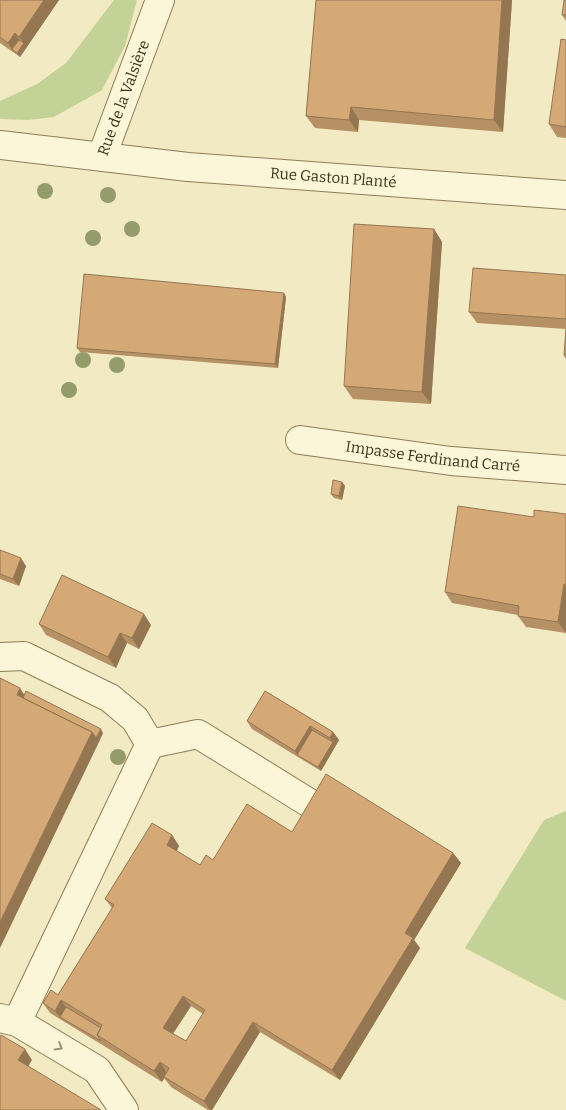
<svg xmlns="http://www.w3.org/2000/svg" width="566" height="1110" viewBox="0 0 566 1110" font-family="Bitter,serif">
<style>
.green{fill:#c3d296}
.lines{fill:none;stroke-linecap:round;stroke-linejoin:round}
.minor-casing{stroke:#8f7c58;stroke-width:30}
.minor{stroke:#fcf6d8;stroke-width:28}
.tree{fill:#939c6a}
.wall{fill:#b69165;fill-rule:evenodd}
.shaded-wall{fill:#947653}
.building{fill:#d4a976;stroke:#947653;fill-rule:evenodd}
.oneway{stroke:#9c947a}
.labels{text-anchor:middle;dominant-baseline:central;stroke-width:5;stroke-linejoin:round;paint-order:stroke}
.street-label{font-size:15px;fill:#3d311d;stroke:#f9f3d4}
</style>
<rect width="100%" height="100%" fill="#f2eac3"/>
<path class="green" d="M 114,0 L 137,0 L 125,46 L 102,90 L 54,117 L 28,120 L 0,119 L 0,101 L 37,84 L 66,63 Z
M 566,811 L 566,1001 L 465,948 L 544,820 Z"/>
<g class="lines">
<g class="minor-casing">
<g id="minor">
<path id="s1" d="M 0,145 L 188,167 L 566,195"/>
<path id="s2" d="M 102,156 L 160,0"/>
<path id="s3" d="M 300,440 L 451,461 L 566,470"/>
<path d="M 0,657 L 24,656 L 110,698 L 135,719 L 150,744 L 17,1022 L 0,1018"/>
<path d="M 150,744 L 198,734 L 319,809"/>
<path d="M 17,1022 L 97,1070 L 124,1110"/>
</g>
</g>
<use href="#minor" class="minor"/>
</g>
<g class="tree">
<circle cx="45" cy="191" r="8"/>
<circle cx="108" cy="195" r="8"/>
<circle cx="132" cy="229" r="8"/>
<circle cx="93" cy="238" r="8"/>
<circle cx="83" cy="360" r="8"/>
<circle cx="117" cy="365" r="8"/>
<circle cx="69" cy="390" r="8"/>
<circle cx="118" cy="757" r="8"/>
</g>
<path class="wall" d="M 0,0 L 59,0 L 20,57 L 0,43 Z
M 316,0 L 512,0 L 503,132 L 359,120 L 358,132 L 315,128 L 306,116 Z
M 566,0 L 566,21 L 562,15 Z
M 566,40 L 566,138 L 557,137 L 549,124 Z
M 434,229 L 442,242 L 431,404 L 353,399 L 344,386 Z
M 566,275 L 566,329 L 477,323 L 469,312 Z
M 284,293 L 286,297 L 278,368 L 80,352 L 77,348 Z
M 342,482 L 345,486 L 342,500 L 334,498 L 331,494 Z
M 566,514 L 566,633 L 526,627 L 518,616 L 518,615 L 452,603 L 445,592 L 534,517 Z
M 0,550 L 26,566 L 19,586 L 0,579 Z
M 39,624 L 151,625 L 139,649 L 127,643 L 116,668 L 46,635 Z
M 265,691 L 333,732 L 339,740 L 321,771 L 252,729 L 247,721 Z
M 292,832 L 453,853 L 461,863 L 414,940 L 420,948 L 340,1080 L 260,1032 L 212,1110 L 208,1110 L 171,1087 L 164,1078 L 162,1082 L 104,1046 L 50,1013 L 43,1003 L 58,995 L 112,908 L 105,899 L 172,835 L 179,846 L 177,851 L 200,865 L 213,860 ZM 191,1006 L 203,1014 L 186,1041 L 173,1034 Z"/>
<path class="shaded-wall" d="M 44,0 L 59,0 L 20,57 L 17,53 L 24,43 L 19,37 Z
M 502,0 L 512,0 L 503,132 L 494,120 Z
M 15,33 L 22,44 L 12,49 L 8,43 Z
M 351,107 L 359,120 L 358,132 L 349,120 Z
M 434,229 L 442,242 L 431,404 L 422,392 Z
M 284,293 L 286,297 L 278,368 L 275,364 Z
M 342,482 L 345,486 L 342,500 L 339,496 Z
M 21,558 L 26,566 L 19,586 L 13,579 Z
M 564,584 L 566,586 L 566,633 L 558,622 Z
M 144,614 L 151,625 L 139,649 L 132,638 Z
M 120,633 L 127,643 L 116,668 L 108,657 Z
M 20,688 L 27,699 L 25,704 L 17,695 Z
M 310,726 L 315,734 L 297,755 L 295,751 Z
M 101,729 L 103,733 L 99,742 L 0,948 L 0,922 L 92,732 Z
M 333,732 L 339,740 L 321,771 L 318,767 L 333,742 L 330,738 Z
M 172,835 L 179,846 L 174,855 L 167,845 Z
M 453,853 L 461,863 L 414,940 L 420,948 L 340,1080 L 332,1070 L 405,933 Z
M 183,996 L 191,1006 L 170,1038 L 163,1028 Z
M 61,1000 L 68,1011 L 60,1017 L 55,1011 Z
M 253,1022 L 260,1032 L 212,1110 L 210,1110 L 204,1101 Z
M 25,1049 L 32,1060 L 26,1070 L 18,1060 Z
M 160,1062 L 167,1073 L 162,1082 L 154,1071 Z"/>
<path class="building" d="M 0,0 L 44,0 L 19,37 L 15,33 L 8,43 L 0,37 Z
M 316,0 L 502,0 L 494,120 L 351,107 L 349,120 L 306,116 Z
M 564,0 L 566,0 L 566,15 L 562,15 Z
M 561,39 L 566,40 L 566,127 L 549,124 Z
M 19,40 L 24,43 L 17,53 L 12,49 Z
M 354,224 L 434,229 L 422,392 L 344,386 Z
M 473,268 L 566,275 L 566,319 L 469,312 Z
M 84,274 L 284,293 L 275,364 L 77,348 Z
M 566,329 L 566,358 L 564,355 Z
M 333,480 L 342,482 L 339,496 L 331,494 Z
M 458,506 L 534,517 L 534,510 L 566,514 L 566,584 L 564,584 L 558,622 L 518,616 L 519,606 L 445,592 Z
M 0,550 L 21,558 L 13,579 L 0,574 Z
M 62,575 L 144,614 L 132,638 L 120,633 L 108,657 L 39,624 Z
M 0,678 L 20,688 L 17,695 L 92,732 L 0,922 Z
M 26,691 L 101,729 L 96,738 L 92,732 L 23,698 Z
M 265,691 L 333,732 L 330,738 L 310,726 L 295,751 L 247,721 Z
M 312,730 L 333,742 L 318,767 L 297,755 Z
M 326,774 L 453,853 L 405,933 L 413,938 L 332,1070 L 253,1022 L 204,1101 L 164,1077 L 169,1068 L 160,1062 L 154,1071 L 97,1035 L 102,1025 L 61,1000 L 55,1011 L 43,1003 L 51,990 L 58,995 L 114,905 L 105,899 L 152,823 L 172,835 L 167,845 L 200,865 L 206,855 L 213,860 L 247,804 L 292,832 ZM 183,996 L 205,1010 L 186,1041 L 163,1028 Z
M 66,1007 L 101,1028 L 97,1035 L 101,1041 L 60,1017 Z
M 1,1035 L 25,1049 L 18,1060 L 101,1110 L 0,1110 L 0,1037 Z"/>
<defs><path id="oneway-chevron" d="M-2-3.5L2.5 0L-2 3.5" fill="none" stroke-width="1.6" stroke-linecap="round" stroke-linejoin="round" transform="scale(1.25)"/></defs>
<use class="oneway" href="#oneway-chevron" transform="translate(59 1047) rotate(31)"/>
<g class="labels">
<g class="street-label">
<text stroke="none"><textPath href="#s2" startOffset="62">Rue de la Valsière</textPath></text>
<text stroke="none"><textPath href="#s1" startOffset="335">Rue Gaston Planté</textPath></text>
<text stroke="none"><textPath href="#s3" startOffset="134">Impasse Ferdinand Carré</textPath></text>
</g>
</g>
</svg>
